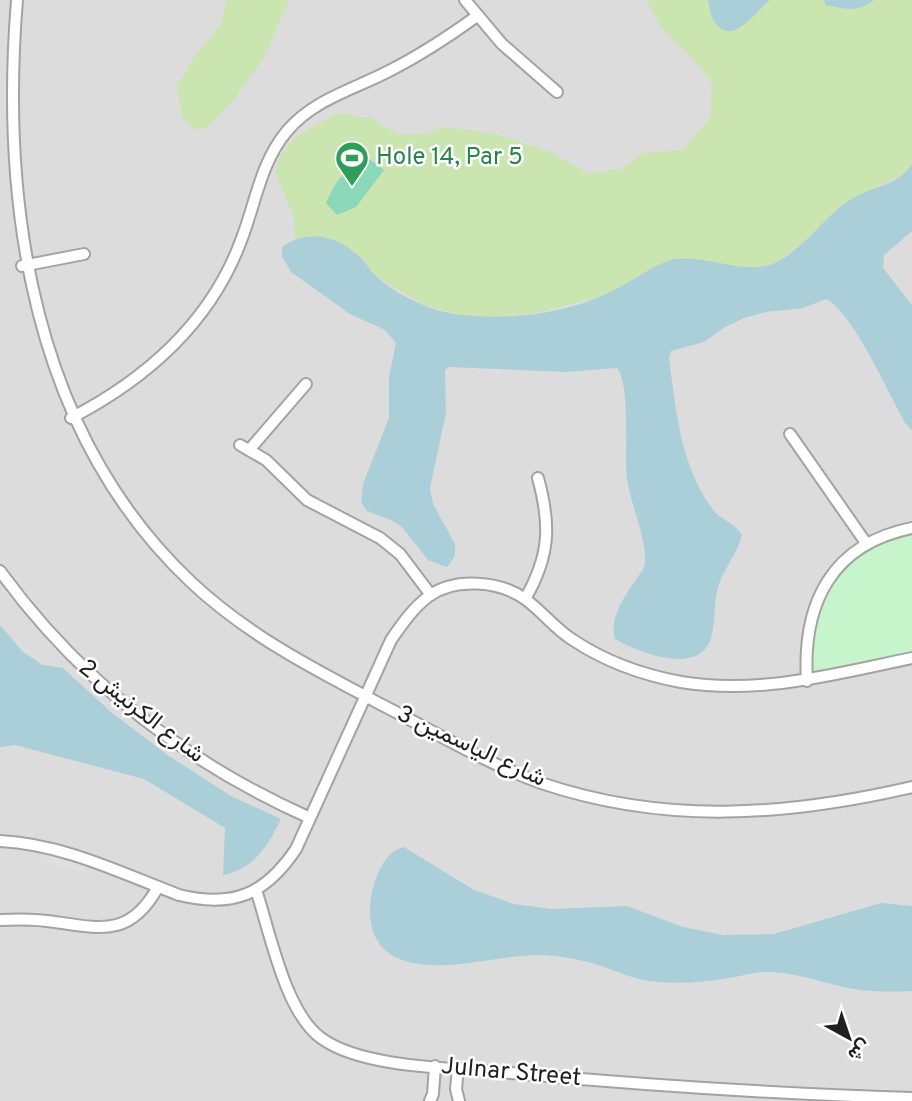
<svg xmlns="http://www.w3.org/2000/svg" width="912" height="1101" viewBox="0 0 912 1101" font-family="Overpass,Vazirmatn,sans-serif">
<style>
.residential{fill:#dddcdc}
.grass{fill:#cbe5b1}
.park{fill:#c7f5cb}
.pitch{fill:#8bd7b9}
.parking{fill:#dfdfdf}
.water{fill:#aacfd9}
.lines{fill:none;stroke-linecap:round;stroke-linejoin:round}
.minor-casing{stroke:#a3a3a3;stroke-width:14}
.minor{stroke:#fff;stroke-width:10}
.labels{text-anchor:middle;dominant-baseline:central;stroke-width:5;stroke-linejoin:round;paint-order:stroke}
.leisure-label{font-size:24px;fill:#27864d;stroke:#fff;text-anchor:start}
.street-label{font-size:24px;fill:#1f1f1f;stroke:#fff}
</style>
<rect width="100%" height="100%" fill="#efece6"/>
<path class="residential" d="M 0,0 L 912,0 L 912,1101 L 0,1101 Z"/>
<path class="grass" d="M 227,0 L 289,0 L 264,58 L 235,98 L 207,127 L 196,130 L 182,118 L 177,87 L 189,64 L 221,24 Z
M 646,0 L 912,0 L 912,164 L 901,176 L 851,199 L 802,243 L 778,261 L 762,267 L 737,267 L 683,259 L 667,261 L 603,296 L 536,313 L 498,318 L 459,315 L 422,304 L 377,277 L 364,260 L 318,236 L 295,238 L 293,216 L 275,172 L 279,158 L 294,138 L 337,113 L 372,118 L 398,134 L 425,134 L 442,127 L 493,133 L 551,152 L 588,173 L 621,169 L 643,153 L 682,150 L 710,118 L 712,82 L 690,56 L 661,28 Z"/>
<path class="park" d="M 912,533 L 912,652 L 814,671 C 813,662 811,653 812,644 C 814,607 836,572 866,551 C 879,541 896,537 912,533 Z"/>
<path class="pitch" d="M 368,158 L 384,170 L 356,207 L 337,215 L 326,203 C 337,177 344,172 368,158 Z"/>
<path class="parking" d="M 44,848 L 89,859 L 85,872 L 41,861 Z"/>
<path class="water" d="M 708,0 L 770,0 C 755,12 731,49 714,21 C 710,15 710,7 708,0 Z
M 824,0 L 874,0 C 858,13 845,9 826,5 Z
M 912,164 L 912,231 L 884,255 L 883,268 L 912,305 L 912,430 L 906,424 C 889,395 853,312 826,299 L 803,308 L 766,312 L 744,318 L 725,327 L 704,342 L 671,351 L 669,358 C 676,410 680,463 711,507 C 720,521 731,519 742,535 C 738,552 725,567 719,584 C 713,602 716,621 711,638 C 699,677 638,652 615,639 C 609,619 624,597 635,581 C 638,576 642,572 644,567 C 650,546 630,503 627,479 C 624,453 631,386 617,368 L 566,372 L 449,367 L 445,370 L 446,413 L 430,488 L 433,504 L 455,544 L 455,556 L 447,567 L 428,560 L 402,527 L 391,520 L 367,511 L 361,502 L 363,484 L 389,418 L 389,377 L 396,343 L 385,330 L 350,314 L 291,272 L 282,256 L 282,247 C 310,227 340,237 363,260 C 368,265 371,272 376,276 C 397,296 434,313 463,315 C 509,320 562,314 604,295 C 625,286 644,271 665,262 C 691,251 731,270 760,267 C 796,263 823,215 853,198 C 868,189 888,186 901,176 C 905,173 909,168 912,164 Z
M 0,625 L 23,652 L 43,665 L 63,668 L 111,712 L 166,754 L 231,796 L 281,819 C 267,847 255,868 223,875 L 225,828 L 144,779 L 15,745 L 0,747 Z
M 404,847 L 474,890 L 514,904 L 552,909 L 627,906 L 683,927 L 723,935 L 774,934 L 881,903 L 912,906 L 912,991 C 893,992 873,992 854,989 C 826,984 799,973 771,972 C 755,971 739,977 723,979 C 699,983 674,984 649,981 C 634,979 619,972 604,967 C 584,960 563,956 541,955 C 497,954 429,979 390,954 C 365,937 367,901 377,876 C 382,863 390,850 404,847 Z"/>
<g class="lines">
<g class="minor-casing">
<path id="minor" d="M 17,0 C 0,208 34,434 191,582 C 248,636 319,672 388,708 C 438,734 488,764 541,783 C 665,825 786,816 912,787
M 465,0 L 502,44 L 557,92
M 22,266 L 84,254
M 71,418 C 148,378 212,321 242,238 C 256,201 261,162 287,131 C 313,100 352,90 387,72 C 419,56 448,37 477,16
M 790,434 L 866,543
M 240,445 L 266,460 L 307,500 L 380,538 L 400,554 L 431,595
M 250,449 L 306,384
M 0,571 C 80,681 187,763 310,818
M 525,599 C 550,556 551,525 538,478
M 807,681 C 802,603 832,544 912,528
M 0,841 C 63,844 121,873 179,895 C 233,908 265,895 296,849 L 391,640 C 402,624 413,608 429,596 C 455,577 500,581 525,599 C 542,611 555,629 573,640 C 606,662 643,675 681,682 C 760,695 835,674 912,658
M 256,890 C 270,932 285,1012 321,1038 C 363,1069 458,1068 511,1073 C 644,1085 778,1094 912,1098
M 0,920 C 18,919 37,919 55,922 C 103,929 131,936 158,887
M 458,1068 L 456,1089 L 459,1101
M 430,1101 L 433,1094 L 435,1066"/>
</g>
<use href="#minor" class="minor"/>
</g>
<defs>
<g id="stadium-pin" transform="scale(1.75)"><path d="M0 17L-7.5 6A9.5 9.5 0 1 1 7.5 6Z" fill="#2e9e5b" stroke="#fff"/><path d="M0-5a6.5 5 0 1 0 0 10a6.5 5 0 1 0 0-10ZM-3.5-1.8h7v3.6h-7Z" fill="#fff"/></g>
</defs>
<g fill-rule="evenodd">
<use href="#stadium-pin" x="352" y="158"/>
</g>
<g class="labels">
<g class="leisure-label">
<text x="376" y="158">Hole 14, Par 5</text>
</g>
<g class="street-label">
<text transform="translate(141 712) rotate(38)">شارع الكرنيش 2</text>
<text transform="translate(471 747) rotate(25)">شارع الياسمين 3</text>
<text transform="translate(511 1073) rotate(5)">Julnar Street</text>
</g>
</g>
<g transform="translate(849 1038) rotate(140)" stroke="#ffffff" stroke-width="5" paint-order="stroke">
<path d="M0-5L12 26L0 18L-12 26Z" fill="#1f1f1f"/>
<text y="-10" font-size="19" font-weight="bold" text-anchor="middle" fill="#1f1f1f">ش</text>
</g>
</svg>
